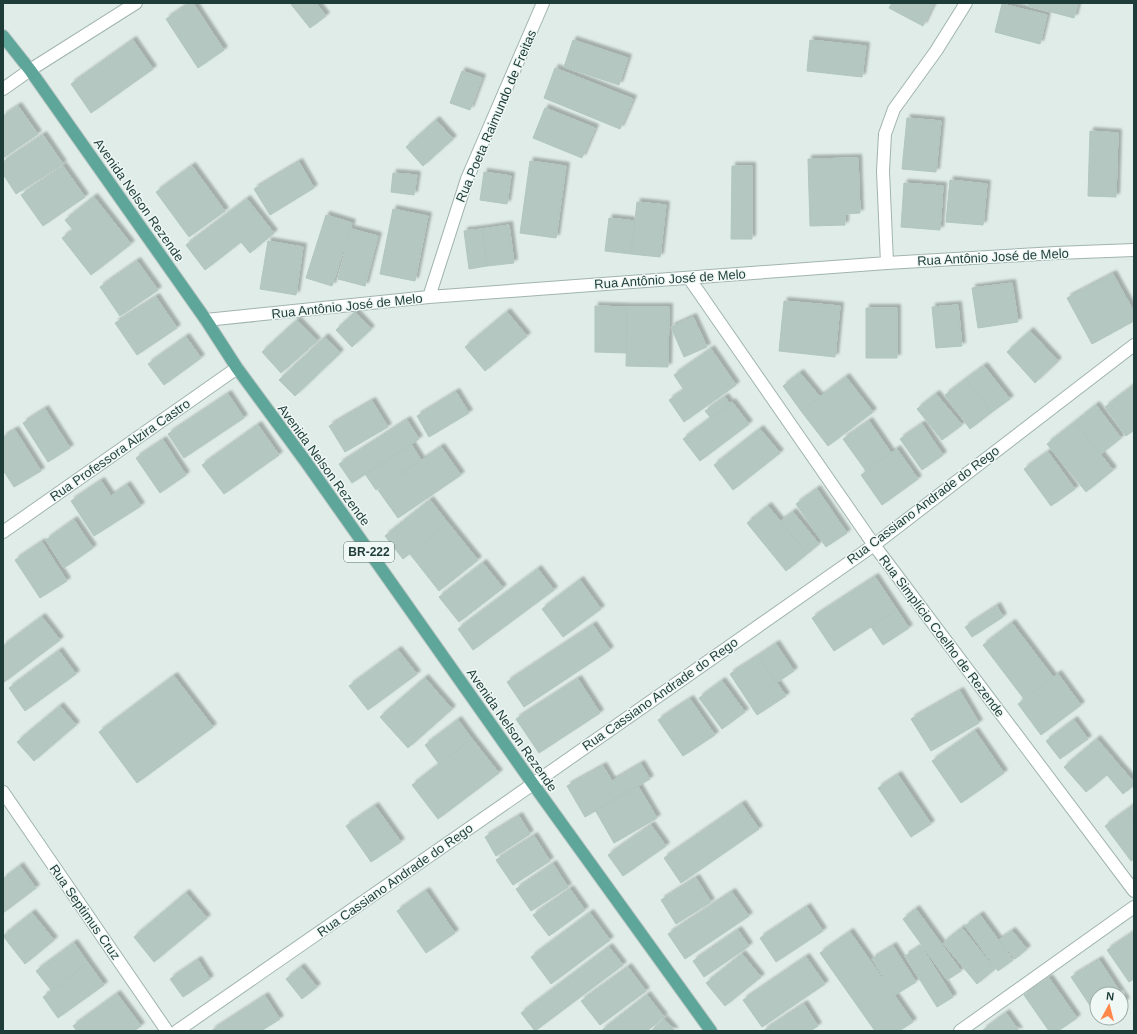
<svg xmlns="http://www.w3.org/2000/svg" width="1137" height="1034" viewBox="0 0 1137 1034" font-family="Helvetica,sans-serif">
<style>
.building{fill:#b4c7c1;stroke:#b1c6bf;filter:url(#shadow)}
.lines{fill:none;stroke-linecap:round;stroke-linejoin:round}
.minor-casing{stroke:#a1b4af;stroke-width:14}
.primary-casing{stroke:#c0c9c7;stroke-width:14}
.minor{stroke:#fff;stroke-width:12}
.primary{stroke:#5fa69a;stroke-width:12}
.labels{text-anchor:middle;dominant-baseline:central;stroke-width:3;stroke-linejoin:round;paint-order:stroke}
.shield{fill:#f0f8f5;stroke:#5d7571;stroke-width:1}
.shield-label{font-size:12px;font-weight:bold;fill:#1e3d38}
.street-label{font-size:13px;fill:#1e3d38;stroke:#f0f8f5}
</style>
<defs>
<filter id="shadow"><feDropShadow dx="3.5" dy="-3.5" stdDeviation="1" flood-color="#0004"/></filter>
</defs>
<rect width="100%" height="100%" fill="#dfece7"/>
<path class="building" d="M 190,3 L 193,3 L 224,50 L 198,68 L 166,19 Z
M 290,3 L 316,3 L 326,16 L 310,28 Z
M 892,3 L 934,3 L 923,26 L 889,8 Z
M 1029,3 L 1078,3 L 1074,18 L 1028,6 Z
M 1002,4 L 1047,15 L 1040,44 L 995,32 Z
M 133,40 L 153,69 L 91,113 L 71,84 Z
M 573,40 L 628,58 L 619,85 L 564,67 Z
M 810,40 L 866,46 L 862,77 L 807,71 Z
M 555,68 L 633,99 L 620,129 L 544,98 Z
M 462,71 L 482,78 L 470,110 L 450,103 Z
M 18,106 L 38,134 L 3,158 L 3,116 Z
M 545,108 L 595,128 L 582,158 L 533,138 Z
M 907,118 L 941,121 L 936,172 L 902,169 Z
M 436,120 L 453,139 L 423,166 L 406,147 Z
M 1090,131 L 1118,133 L 1116,197 L 1088,196 Z
M 43,135 L 63,164 L 16,194 L 3,174 L 3,162 Z
M 858,158 L 860,213 L 845,214 L 845,225 L 810,226 L 808,159 Z
M 530,161 L 566,166 L 556,238 L 520,233 Z
M 299,162 L 314,188 L 270,215 L 254,189 Z
M 63,166 L 85,197 L 43,226 L 21,195 Z
M 192,166 L 225,211 L 189,237 L 156,192 Z
M 732,166 L 752,166 L 752,239 L 731,239 Z
M 484,172 L 511,176 L 507,204 L 480,200 Z
M 393,173 L 417,175 L 414,195 L 391,192 Z
M 950,180 L 987,184 L 983,225 L 946,222 Z
M 904,183 L 943,186 L 940,230 L 901,227 Z
M 94,197 L 131,244 L 91,275 L 62,238 L 73,230 L 65,220 Z
M 247,199 L 274,233 L 250,253 L 241,242 L 205,270 L 186,245 Z
M 637,202 L 666,205 L 660,257 L 631,254 Z
M 393,209 L 428,216 L 415,281 L 380,274 Z
M 326,215 L 352,223 L 332,286 L 306,278 Z
M 609,218 L 635,221 L 631,254 L 605,251 Z
M 509,225 L 514,263 L 487,266 L 482,229 Z
M 351,229 L 378,236 L 365,286 L 338,279 Z
M 482,229 L 487,266 L 469,269 L 464,231 Z
M 268,241 L 303,247 L 296,295 L 260,289 Z
M 137,261 L 158,290 L 120,316 L 100,287 Z
M 1113,274 L 1134,312 L 1134,321 L 1092,344 L 1067,298 Z
M 1012,283 L 1018,322 L 978,328 L 972,288 Z
M 156,297 L 177,328 L 137,355 L 115,323 Z
M 784,301 L 840,306 L 835,357 L 779,351 Z
M 958,305 L 962,346 L 936,348 L 932,307 Z
M 595,306 L 627,307 L 627,353 L 595,352 Z
M 627,307 L 669,307 L 668,367 L 626,366 Z
M 866,308 L 897,308 L 897,358 L 866,358 Z
M 355,312 L 371,329 L 352,347 L 336,330 Z
M 507,312 L 527,336 L 485,371 L 465,347 Z
M 693,317 L 707,347 L 684,357 L 671,327 Z
M 297,320 L 317,341 L 281,373 L 262,352 Z
M 1030,331 L 1058,361 L 1035,383 L 1007,352 Z
M 186,337 L 201,358 L 164,385 L 148,364 Z
M 325,337 L 340,353 L 295,396 L 279,380 Z
M 711,349 L 736,385 L 684,422 L 669,400 L 684,390 L 674,375 Z
M 984,366 L 1010,399 L 992,412 L 966,379 Z
M 800,373 L 820,397 L 801,411 L 783,386 Z
M 846,377 L 873,412 L 828,446 L 801,411 Z
M 966,379 L 992,412 L 970,429 L 945,395 Z
M 1134,385 L 1134,430 L 1126,436 L 1105,407 Z
M 456,392 L 469,413 L 429,437 L 417,416 Z
M 228,394 L 244,418 L 184,458 L 168,434 Z
M 936,394 L 962,425 L 942,440 L 917,409 Z
M 725,397 L 730,404 L 711,418 L 705,411 Z
M 372,401 L 388,427 L 345,452 L 329,426 Z
M 732,402 L 749,424 L 700,461 L 683,439 Z
M 1096,405 L 1121,438 L 1101,454 L 1075,422 Z
M 45,409 L 70,448 L 48,462 L 23,423 Z
M 407,420 L 419,439 L 352,483 L 339,464 Z
M 869,421 L 891,453 L 866,471 L 843,439 Z
M 1075,422 L 1113,470 L 1086,492 L 1047,444 Z
M 922,424 L 943,455 L 922,470 L 900,439 Z
M 258,425 L 279,455 L 224,494 L 202,465 Z
M 760,429 L 780,453 L 733,490 L 714,465 Z
M 15,430 L 41,471 L 14,487 L 3,470 L 3,437 Z
M 163,440 L 186,475 L 160,493 L 136,458 Z
M 411,444 L 421,460 L 376,490 L 365,474 Z
M 441,447 L 461,475 L 398,518 L 378,490 Z
M 897,449 L 918,479 L 882,505 L 861,475 Z
M 1048,452 L 1075,489 L 1051,506 L 1024,469 Z
M 101,481 L 111,496 L 127,485 L 141,506 L 94,536 L 71,501 Z
M 817,489 L 847,533 L 826,547 L 796,504 Z
M 430,500 L 448,523 L 403,559 L 385,536 Z
M 768,506 L 807,554 L 786,571 L 747,523 Z
M 793,512 L 819,544 L 807,554 L 781,521 Z
M 74,520 L 93,548 L 64,568 L 46,540 Z
M 448,523 L 478,560 L 439,591 L 410,554 Z
M 42,542 L 67,581 L 40,598 L 15,560 Z
M 483,563 L 503,588 L 459,622 L 439,597 Z
M 538,569 L 554,590 L 473,650 L 458,629 Z
M 875,577 L 897,610 L 834,651 L 812,618 Z
M 580,580 L 601,609 L 563,637 L 542,609 Z
M 997,606 L 1003,617 L 972,637 L 965,627 Z
M 897,610 L 909,628 L 883,645 L 871,627 Z
M 42,617 L 60,640 L 3,683 L 3,646 Z
M 1012,623 L 1053,677 L 1024,699 L 983,645 Z
M 593,625 L 610,650 L 524,707 L 507,682 Z
M 776,644 L 794,671 L 776,683 L 758,656 Z
M 398,650 L 417,674 L 368,710 L 349,686 Z
M 59,651 L 76,674 L 25,711 L 9,688 Z
M 758,656 L 786,696 L 757,715 L 730,674 Z
M 1058,674 L 1081,705 L 1041,735 L 1018,704 Z
M 174,676 L 213,727 L 137,783 L 99,732 Z
M 425,678 L 452,709 L 408,748 L 380,717 Z
M 578,679 L 600,713 L 539,753 L 516,719 Z
M 722,681 L 745,712 L 722,729 L 699,698 Z
M 960,691 L 979,723 L 931,751 L 911,719 Z
M 690,699 L 715,735 L 683,756 L 658,720 Z
M 60,706 L 76,725 L 34,761 L 17,742 Z
M 458,720 L 472,739 L 439,764 L 425,745 Z
M 1074,720 L 1088,739 L 1060,759 L 1046,741 Z
M 975,731 L 1004,773 L 961,803 L 932,761 Z
M 472,739 L 499,773 L 438,819 L 412,785 Z
M 1097,739 L 1119,765 L 1086,792 L 1064,767 Z
M 641,764 L 650,779 L 585,817 L 567,786 L 603,766 L 612,781 Z
M 1119,765 L 1134,782 L 1134,785 L 1123,794 L 1107,775 Z
M 898,775 L 931,824 L 911,837 L 878,788 Z
M 638,786 L 657,818 L 614,843 L 595,810 Z
M 742,804 L 759,829 L 681,883 L 664,858 Z
M 1134,805 L 1134,820 L 1127,810 Z
M 375,806 L 401,842 L 371,862 L 346,826 Z
M 1127,810 L 1134,820 L 1134,859 L 1131,861 L 1105,826 Z
M 519,816 L 530,834 L 496,856 L 485,837 Z
M 651,825 L 666,846 L 623,876 L 608,855 Z
M 534,836 L 550,861 L 513,885 L 496,860 Z
M 553,864 L 568,887 L 531,911 L 516,889 Z
M 20,866 L 36,888 L 3,913 L 3,879 Z
M 696,878 L 711,902 L 676,924 L 661,900 Z
M 570,889 L 585,910 L 549,936 L 533,915 Z
M 426,891 L 455,933 L 426,953 L 397,911 Z
M 732,892 L 749,916 L 685,959 L 668,934 Z
M 186,893 L 207,918 L 154,962 L 134,937 Z
M 807,907 L 823,931 L 776,962 L 760,938 Z
M 916,909 L 961,971 L 947,980 L 903,919 Z
M 32,913 L 54,940 L 25,964 L 3,936 Z
M 590,913 L 610,940 L 551,984 L 531,957 Z
M 980,915 L 1013,960 L 998,971 L 965,926 Z
M 962,928 L 995,969 L 977,984 L 943,943 Z
M 738,930 L 749,946 L 704,977 L 693,961 Z
M 1012,931 L 1027,949 L 1015,959 L 999,940 Z
M 850,932 L 913,1022 L 899,1031 L 875,1031 L 820,953 Z
M 1134,932 L 1134,979 L 1129,982 L 1107,950 Z
M 74,943 L 88,963 L 51,990 L 36,971 Z
M 893,946 L 916,982 L 895,995 L 872,959 Z
M 921,946 L 953,997 L 937,1007 L 905,956 Z
M 609,947 L 623,965 L 535,1031 L 521,1013 Z
M 742,954 L 761,977 L 725,1006 L 706,983 Z
M 806,957 L 825,984 L 762,1027 L 743,1000 Z
M 198,960 L 210,979 L 183,997 L 170,979 Z
M 1099,960 L 1126,1001 L 1121,1005 L 1121,994 L 1097,994 L 1097,1016 L 1071,977 Z
M 88,963 L 104,985 L 58,1018 L 43,997 Z
M 301,967 L 317,987 L 302,999 L 286,979 Z
M 628,967 L 646,991 L 600,1025 L 581,1001 Z
M 1049,978 L 1077,1018 L 1058,1031 L 1049,1031 L 1024,995 Z
M 117,994 L 141,1026 L 134,1031 L 77,1031 L 73,1026 Z
M 647,995 L 664,1017 L 647,1031 L 601,1031 Z
M 265,996 L 280,1019 L 261,1031 L 211,1031 Z
M 804,1004 L 818,1026 L 810,1031 L 763,1031 Z
M 1006,1013 L 1019,1031 L 983,1031 L 983,1030 Z
M 664,1019 L 675,1031 L 651,1031 Z"/>
<g class="lines">
<g class="minor-casing">
<path id="minor" d="M 3,89 L 30,70 L 136,3
M 887,263 L 883,171 L 885,134 L 894,109 L 936,51 L 966,3
M 689,278 L 874,545 L 1134,891
M 429,297 L 467,179 L 543,3
M 206,320 L 429,297 L 887,263 L 1056,253 L 1134,250
M 3,532 L 237,368
M 3,792 L 167,1031
M 177,1031 L 533,784 L 874,545 L 1134,345
M 960,1031 L 1134,907"/>
</g>
<g class="primary-casing">
<path id="primary" d="M 3,36 L 30,70 L 206,320 L 237,368 L 306,462 L 533,784 L 711,1031"/>
</g>
<use href="#minor" class="minor"/>
<use href="#primary" class="primary"/>
</g>
<g class="labels">
<rect class="shield" x="344" y="542" width="50" height="20" rx="3"/>
<g class="shield-label">
<text x="369" y="552">BR-222</text>
</g>
<g class="street-label">
<text transform="translate(496 116) rotate(-67)">Rua Poeta Raimundo de Freitas</text>
<text transform="translate(139 200) rotate(55)">Avenida Nelson Rezende</text>
<text transform="translate(993 257) rotate(-3)">Rua Antônio José de Melo</text>
<text transform="translate(670 279) rotate(-4)">Rua Antônio José de Melo</text>
<text transform="translate(347 306) rotate(-6)">Rua Antônio José de Melo</text>
<text transform="translate(120 450) rotate(-35)">Rua Professora Alzira Castro</text>
<text transform="translate(324 465) rotate(54)">Avenida Nelson Rezende</text>
<text transform="translate(923 505) rotate(-37)">Rua Cassiano Andrade do Rego</text>
<text transform="translate(942 636) rotate(53)">Rua Simplício Coelho de Rezende</text>
<text transform="translate(660 694) rotate(-35)">Rua Cassiano Andrade do Rego</text>
<text transform="translate(512 730) rotate(55)">Avenida Nelson Rezende</text>
<text transform="translate(395 880) rotate(-35)">Rua Cassiano Andrade do Rego</text>
<text transform="translate(85 912) rotate(55)">Rua Septimus Cruz</text>
</g>
</g>
<rect width="1137" height="1034" fill="none" stroke="#1e3d38" stroke-width="8"/>
<g transform="translate(1109 1006) rotate(7)"><circle r="19" fill="#f0f8f5" stroke="#9cada9"/>
<path d="M0-3L7 15L0 10L-7 15Z" fill="#ff874a"/>
<text y="-6" font-size="11" font-weight="bold" text-anchor="middle" fill="#1e3d38">N</text>
</g>
</svg>
